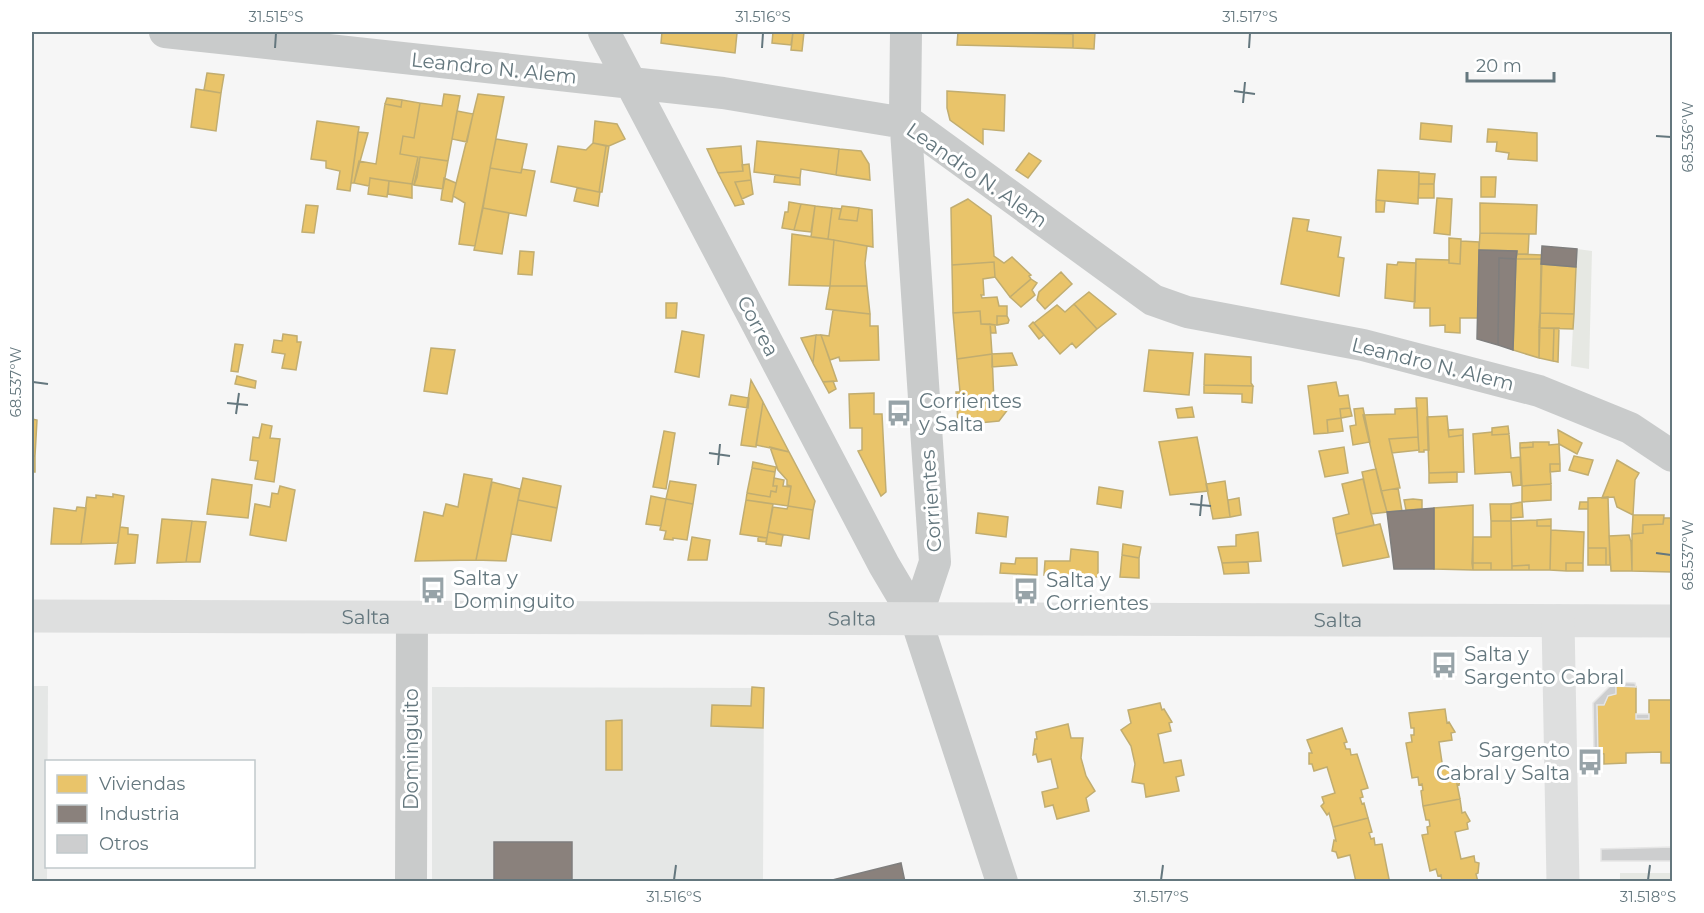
<svg xmlns="http://www.w3.org/2000/svg" width="1704" height="913" viewBox="0 0 1704 913" font-family="Montserrat,sans-serif">
<style>
.built{fill:#e5e7e6}
.green{fill:#e6e8e3}
.homes{fill:#e9c46a;stroke:#c1ad70;stroke-width:1.5}
.industry{fill:#8a817c;stroke:#7f7e7d;stroke-width:1.5}
.building{fill:#cdcecf;stroke:#e6e6e6;stroke-width:1.5}
.lines{fill:none;stroke-linecap:round;stroke-linejoin:round}
.minor{stroke:#c9cbcb;stroke-width:32}
.secondary{stroke:#dedfdf;stroke-width:33}
.ticks{fill:none;stroke:#64777e;stroke-width:2}
.labels{text-anchor:middle;dominant-baseline:central;stroke-width:6;stroke-linejoin:round;paint-order:stroke}
.street-label{font-size:20px;fill:#64777e;stroke:#fff}
.poi-label{font-size:20px;fill:#64777e;stroke:#fff;text-anchor:start}
.neatline{fill:none;stroke:#64777e;stroke-width:2}
.ticks-label{font-size:15px;text-anchor:middle;fill:#64777e}
</style>
<rect width="100%" height="100%" fill="#f6f6f6"/>
<path class="built" d="M 32,686 L 48,686 L 47,881 L 32,881 Z
M 432,687 L 764,688 L 763,881 L 432,882 Z"/>
<path class="green" d="M 1577,249 L 1592,251 L 1589,369 L 1571,366 Z
M 1620,873 L 1672,873 L 1672,881 L 1620,881 Z"/>
<path class="homes" d="M 662,32 L 737,33 L 735,53 L 661,43 Z
M 773,32 L 793,32 L 791,45 L 772,43 Z
M 793,32 L 804,32 L 802,51 L 791,50 Z
M 958,32 L 1073,34 L 1073,48 L 957,45 Z
M 1006,32 L 1095,32 L 1094,49 L 1073,48 L 1073,34 Z
M 207,73 L 224,75 L 221,93 L 204,90 Z
M 196,89 L 221,93 L 216,131 L 191,127 Z
M 947,91 L 1005,95 L 1004,131 L 983,129 L 983,144 L 950,120 L 947,108 Z
M 444,94 L 460,96 L 448,161 L 420,157 L 417,177 L 414,185 L 412,184 L 418,157 L 400,154 L 403,136 L 414,138 L 420,103 L 442,106 Z
M 478,94 L 504,97 L 475,246 L 459,244 L 465,203 L 453,196 Z
M 387,98 L 402,100 L 401,107 L 385,104 Z
M 402,100 L 420,103 L 414,138 L 403,136 L 400,154 L 418,157 L 412,184 L 370,178 L 369,186 L 354,183 L 359,161 L 376,164 L 385,104 L 401,107 Z
M 457,111 L 473,114 L 467,142 L 452,139 Z
M 317,121 L 359,127 L 350,191 L 337,189 L 340,171 L 326,168 L 326,161 L 311,159 Z
M 595,121 L 617,124 L 625,139 L 609,146 L 593,143 Z
M 1421,123 L 1452,126 L 1451,142 L 1420,139 Z
M 1488,129 L 1537,133 L 1537,161 L 1508,159 L 1509,153 L 1496,151 L 1497,142 L 1487,142 Z
M 358,132 L 368,133 L 354,183 L 351,183 Z
M 496,139 L 527,144 L 521,173 L 490,168 Z
M 757,141 L 839,149 L 836,175 L 801,169 L 800,178 L 754,172 Z
M 593,143 L 606,146 L 599,192 L 551,182 L 558,146 L 586,150 Z
M 606,146 L 609,146 L 602,192 L 599,192 Z
M 741,146 L 743,171 L 718,173 L 707,149 Z
M 839,149 L 861,151 L 869,164 L 870,180 L 836,175 Z
M 1029,153 L 1041,161 L 1028,178 L 1016,170 Z
M 420,157 L 448,161 L 443,189 L 414,185 Z
M 749,164 L 751,180 L 735,182 L 744,204 L 735,206 L 718,173 L 743,171 L 742,165 Z
M 490,168 L 521,173 L 522,169 L 535,171 L 526,216 L 483,208 Z
M 1378,170 L 1419,172 L 1418,204 L 1376,200 Z
M 1419,173 L 1435,174 L 1434,184 L 1419,184 Z
M 775,175 L 800,178 L 800,185 L 774,182 Z
M 1481,177 L 1496,177 L 1495,197 L 1481,197 Z
M 370,178 L 389,181 L 387,197 L 368,194 Z
M 444,178 L 456,183 L 452,202 L 441,200 Z
M 751,180 L 753,194 L 742,199 L 735,182 Z
M 389,181 L 412,184 L 412,198 L 388,194 Z
M 1419,184 L 1434,184 L 1434,198 L 1418,198 Z
M 577,188 L 600,192 L 598,206 L 574,201 Z
M 1437,198 L 1452,199 L 1450,235 L 1434,233 Z
M 968,199 L 991,216 L 994,256 L 1004,263 L 1012,257 L 1031,275 L 1029,276 L 1031,279 L 1010,297 L 995,277 L 994,262 L 952,265 L 951,208 Z
M 1376,200 L 1385,201 L 1384,212 L 1376,212 Z
M 789,202 L 801,204 L 794,230 L 782,228 L 785,212 L 788,212 Z
M 1480,203 L 1537,205 L 1536,234 L 1480,233 Z
M 801,204 L 815,206 L 811,232 L 794,230 Z
M 306,205 L 318,206 L 314,233 L 302,232 Z
M 815,206 L 832,208 L 828,239 L 811,237 Z
M 842,206 L 859,208 L 857,221 L 839,219 Z
M 483,208 L 509,213 L 502,254 L 474,250 Z
M 832,208 L 841,209 L 839,219 L 857,221 L 859,208 L 872,210 L 873,247 L 828,239 Z
M 1293,218 L 1309,220 L 1307,231 L 1341,237 L 1338,257 L 1344,258 L 1339,296 L 1281,284 Z
M 1480,233 L 1529,234 L 1528,254 L 1517,254 L 1517,251 L 1479,250 Z
M 792,234 L 834,240 L 830,286 L 789,285 Z
M 1449,238 L 1461,239 L 1460,264 L 1449,263 Z
M 834,240 L 867,246 L 865,263 L 867,286 L 830,286 Z
M 1461,241 L 1479,242 L 1478,318 L 1460,318 L 1460,333 L 1445,332 L 1445,325 L 1430,326 L 1430,308 L 1414,308 L 1416,259 L 1449,260 L 1449,263 L 1460,264 Z
M 520,251 L 534,252 L 532,275 L 518,274 Z
M 1517,254 L 1542,255 L 1542,259 L 1516,259 Z
M 1516,259 L 1542,259 L 1539,358 L 1513,350 Z
M 994,262 L 995,277 L 983,279 L 984,295 L 981,295 L 982,298 L 997,297 L 999,306 L 1007,306 L 1007,316 L 997,316 L 997,325 L 981,324 L 980,311 L 953,313 L 952,265 Z
M 1398,262 L 1416,263 L 1415,302 L 1385,298 L 1387,264 L 1397,265 Z
M 1541,264 L 1576,267 L 1574,314 L 1540,313 Z
M 1061,272 L 1072,284 L 1045,309 L 1037,300 L 1039,292 Z
M 1031,279 L 1037,283 L 1032,290 L 1035,295 L 1021,307 L 1010,297 Z
M 830,286 L 867,286 L 870,314 L 826,309 Z
M 1089,292 L 1116,314 L 1097,329 L 1074,304 Z
M 666,303 L 677,303 L 676,318 L 666,318 Z
M 1074,304 L 1097,329 L 1076,348 L 1072,343 L 1060,354 L 1034,323 L 1057,305 L 1065,312 Z
M 833,310 L 870,314 L 870,326 L 878,326 L 879,360 L 840,361 L 839,357 L 830,360 L 821,335 L 829,336 Z
M 980,311 L 981,324 L 990,324 L 992,354 L 957,359 L 953,313 Z
M 1540,313 L 1574,314 L 1573,329 L 1539,328 Z
M 997,316 L 1007,316 L 1009,320 L 1008,323 L 997,325 Z
M 1033,322 L 1044,335 L 1039,339 L 1029,326 Z
M 990,324 L 995,325 L 996,333 L 991,333 Z
M 1539,328 L 1554,328 L 1553,361 L 1539,358 Z
M 1554,328 L 1559,328 L 1558,362 L 1553,361 Z
M 682,331 L 704,335 L 699,377 L 675,372 Z
M 283,334 L 297,336 L 297,342 L 301,342 L 296,370 L 282,368 L 285,354 L 272,352 L 274,340 L 282,341 Z
M 816,335 L 813,363 L 801,338 Z
M 816,335 L 821,335 L 837,381 L 823,382 L 813,363 Z
M 235,344 L 243,345 L 238,372 L 231,371 Z
M 431,348 L 455,350 L 447,394 L 424,391 Z
M 1149,350 L 1193,353 L 1189,395 L 1144,391 Z
M 1012,353 L 1017,365 L 992,367 L 992,354 Z
M 992,354 L 994,402 L 957,406 L 956,392 L 960,392 L 957,359 Z
M 1205,354 L 1251,357 L 1251,383 L 1253,386 L 1204,385 Z
M 237,376 L 256,381 L 255,388 L 235,384 Z
M 751,380 L 763,402 L 756,447 L 741,445 Z
M 833,381 L 836,389 L 829,393 L 823,382 Z
M 1336,382 L 1339,396 L 1348,395 L 1350,408 L 1340,409 L 1341,418 L 1327,420 L 1328,433 L 1314,434 L 1308,386 Z
M 1204,385 L 1253,386 L 1252,403 L 1242,402 L 1242,394 L 1204,393 Z
M 874,393 L 874,414 L 882,414 L 886,492 L 881,496 L 858,451 L 862,450 L 862,428 L 850,428 L 849,394 Z
M 731,395 L 749,398 L 748,408 L 729,405 Z
M 1416,398 L 1427,398 L 1429,450 L 1424,450 L 1424,452 L 1419,452 Z
M 1015,400 L 999,421 L 958,425 L 957,406 Z
M 763,402 L 789,452 L 756,445 Z
M 1192,407 L 1194,417 L 1178,418 L 1176,409 Z
M 1350,408 L 1352,416 L 1341,418 L 1340,409 Z
M 1363,408 L 1370,442 L 1353,445 L 1350,426 L 1356,425 L 1354,409 Z
M 1417,408 L 1418,437 L 1389,439 L 1400,488 L 1381,491 L 1363,415 L 1395,414 L 1395,409 Z
M 1447,416 L 1449,437 L 1463,435 L 1464,472 L 1429,473 L 1427,417 Z
M 1341,418 L 1343,431 L 1328,433 L 1327,420 Z
M 32,419 L 37,420 L 35,456 L 32,456 Z
M 262,424 L 272,426 L 270,438 L 280,439 L 274,482 L 255,479 L 258,461 L 250,460 L 253,437 L 259,438 Z
M 1508,426 L 1509,434 L 1492,435 L 1492,428 Z
M 1463,429 L 1463,435 L 1449,437 L 1448,430 Z
M 1558,430 L 1582,443 L 1577,454 L 1559,444 Z
M 664,431 L 675,433 L 666,489 L 653,487 Z
M 1492,432 L 1492,435 L 1509,434 L 1511,458 L 1520,457 L 1521,485 L 1513,486 L 1511,472 L 1475,474 L 1473,434 Z
M 1197,437 L 1208,491 L 1170,495 L 1159,442 Z
M 1418,437 L 1419,450 L 1392,453 L 1389,439 Z
M 1533,442 L 1549,442 L 1549,445 L 1559,444 L 1560,464 L 1550,464 L 1551,484 L 1522,486 L 1520,448 L 1533,447 Z
M 1533,442 L 1533,447 L 1520,448 L 1520,443 Z
M 770,447 L 789,452 L 815,501 L 813,510 L 788,506 L 791,486 L 787,485 L 787,480 L 778,470 Z
M 1344,447 L 1348,473 L 1325,477 L 1319,451 Z
M 32,456 L 35,456 L 35,472 L 32,472 Z
M 1574,456 L 1593,460 L 1588,475 L 1569,470 Z
M 1617,460 L 1639,473 L 1635,480 L 1633,515 L 1617,507 L 1614,497 L 1602,498 Z
M 753,462 L 776,467 L 775,472 L 752,468 Z
M 1550,464 L 1560,464 L 1560,471 L 1550,472 Z
M 752,468 L 775,472 L 773,486 L 777,486 L 776,492 L 771,491 L 770,497 L 747,493 Z
M 1376,469 L 1387,512 L 1371,514 L 1362,472 Z
M 1457,472 L 1457,482 L 1429,483 L 1429,473 Z
M 464,474 L 492,479 L 476,560 L 415,561 L 424,512 L 443,516 L 446,504 L 458,507 Z
M 523,478 L 561,486 L 557,508 L 518,500 Z
M 774,478 L 784,480 L 783,486 L 791,487 L 788,506 L 746,500 L 747,493 L 770,497 L 771,491 L 776,492 L 777,486 L 773,486 Z
M 212,479 L 252,485 L 248,518 L 207,514 Z
M 1363,479 L 1374,525 L 1336,534 L 1333,518 L 1349,514 L 1342,484 Z
M 670,481 L 696,485 L 693,504 L 666,499 Z
M 1225,481 L 1230,517 L 1213,519 L 1206,484 Z
M 492,482 L 520,489 L 506,561 L 476,560 Z
M 1551,484 L 1551,500 L 1522,502 L 1522,486 Z
M 280,486 L 295,490 L 286,541 L 250,535 L 255,504 L 270,507 L 272,493 L 278,494 Z
M 1099,487 L 1123,491 L 1121,508 L 1097,504 Z
M 1398,488 L 1402,511 L 1387,512 L 1381,491 Z
M 113,494 L 124,496 L 118,543 L 81,544 L 87,497 L 96,498 L 96,495 L 113,497 Z
M 651,496 L 666,499 L 661,526 L 646,524 Z
M 1608,497 L 1610,565 L 1606,565 L 1606,548 L 1588,548 L 1588,498 Z
M 1239,498 L 1241,515 L 1230,517 L 1228,500 Z
M 666,499 L 693,504 L 687,540 L 673,538 L 673,540 L 664,539 L 666,531 L 660,530 Z
M 1413,499 L 1422,500 L 1422,509 L 1406,510 L 1404,500 Z
M 518,500 L 557,508 L 551,541 L 511,534 Z
M 746,500 L 773,504 L 767,538 L 740,534 Z
M 1522,502 L 1523,517 L 1511,518 L 1511,504 Z
M 1580,502 L 1588,502 L 1588,509 L 1579,509 Z
M 1490,504 L 1511,504 L 1511,521 L 1491,521 Z
M 1473,505 L 1473,570 L 1434,569 L 1434,508 Z
M 788,506 L 813,510 L 809,539 L 768,532 L 773,507 L 787,509 Z
M 77,507 L 86,508 L 81,544 L 51,544 L 54,508 L 76,511 Z
M 978,513 L 1008,517 L 1006,537 L 976,533 Z
M 1633,515 L 1664,515 L 1663,524 L 1643,525 L 1643,533 L 1632,534 Z
M 1664,518 L 1672,518 L 1672,572 L 1632,571 L 1632,534 L 1643,533 L 1643,525 L 1663,524 Z
M 162,519 L 192,521 L 186,562 L 157,563 Z
M 1551,519 L 1551,526 L 1537,526 L 1537,520 Z
M 1537,520 L 1537,526 L 1551,526 L 1550,570 L 1529,570 L 1529,565 L 1512,566 L 1511,521 Z
M 192,521 L 206,522 L 200,562 L 186,562 Z
M 1491,521 L 1511,521 L 1512,570 L 1491,570 L 1491,563 L 1472,563 L 1473,537 L 1491,537 Z
M 1380,524 L 1389,557 L 1343,566 L 1336,534 Z
M 120,527 L 128,528 L 128,534 L 138,535 L 135,563 L 115,564 Z
M 1551,530 L 1584,532 L 1583,563 L 1566,563 L 1566,571 L 1550,570 Z
M 768,532 L 783,535 L 781,546 L 766,544 Z
M 1258,532 L 1261,561 L 1222,563 L 1218,547 L 1236,546 L 1236,535 Z
M 1629,535 L 1631,542 L 1632,571 L 1611,571 L 1609,536 Z
M 692,537 L 710,540 L 707,560 L 688,560 Z
M 758,537 L 767,538 L 766,542 L 758,541 Z
M 1123,544 L 1141,547 L 1139,558 L 1122,555 Z
M 1588,548 L 1606,548 L 1606,565 L 1588,565 Z
M 1071,549 L 1098,552 L 1098,577 L 1044,575 L 1045,561 L 1070,561 Z
M 1122,555 L 1139,558 L 1139,578 L 1120,577 Z
M 1016,558 L 1037,558 L 1037,575 L 1000,573 L 1001,563 L 1015,564 Z
M 1248,562 L 1249,573 L 1224,574 L 1222,563 Z
M 1472,563 L 1491,563 L 1491,570 L 1473,570 Z
M 1566,563 L 1583,563 L 1583,571 L 1566,571 Z
M 1529,565 L 1529,570 L 1512,570 L 1512,566 Z
M 1616,686 L 1636,687 L 1636,719 L 1649,719 L 1649,700 L 1672,700 L 1672,763 L 1661,763 L 1661,752 L 1626,753 L 1626,763 L 1604,764 L 1604,754 L 1598,753 L 1597,705 L 1604,705 L 1608,696 L 1616,694 Z
M 752,687 L 764,688 L 763,728 L 711,726 L 712,705 L 751,706 Z
M 1160,703 L 1162,710 L 1164,709 L 1172,722 L 1169,723 L 1171,731 L 1158,734 L 1164,763 L 1181,760 L 1184,775 L 1176,777 L 1179,791 L 1146,797 L 1144,784 L 1132,782 L 1135,764 L 1131,746 L 1121,730 L 1131,723 L 1128,710 Z
M 1445,709 L 1447,723 L 1449,722 L 1455,732 L 1451,733 L 1452,740 L 1439,742 L 1443,769 L 1457,767 L 1457,773 L 1461,774 L 1459,785 L 1457,784 L 1460,799 L 1423,806 L 1421,791 L 1423,790 L 1422,784 L 1419,785 L 1418,777 L 1412,778 L 1406,743 L 1412,742 L 1411,735 L 1414,735 L 1414,728 L 1411,728 L 1409,713 Z
M 622,720 L 622,770 L 606,770 L 606,721 Z
M 1068,724 L 1071,738 L 1083,738 L 1081,758 L 1086,776 L 1095,791 L 1086,798 L 1089,811 L 1057,819 L 1053,805 L 1045,807 L 1042,792 L 1058,788 L 1051,759 L 1038,762 L 1036,754 L 1033,755 L 1035,739 L 1037,739 L 1036,732 Z
M 1342,728 L 1347,742 L 1344,743 L 1346,749 L 1350,749 L 1351,755 L 1357,754 L 1368,788 L 1361,790 L 1363,797 L 1360,798 L 1362,804 L 1364,803 L 1368,818 L 1333,827 L 1329,813 L 1327,815 L 1321,806 L 1324,803 L 1322,797 L 1335,793 L 1327,767 L 1314,771 L 1312,764 L 1309,764 L 1309,753 L 1312,753 L 1307,740 Z
M 1460,799 L 1462,813 L 1465,812 L 1470,821 L 1467,823 L 1468,829 L 1455,832 L 1461,859 L 1474,856 L 1475,862 L 1479,863 L 1478,873 L 1476,874 L 1478,882 L 1442,882 L 1441,875 L 1438,876 L 1436,869 L 1430,871 L 1422,835 L 1428,834 L 1427,827 L 1430,826 L 1429,820 L 1426,820 L 1423,806 Z
M 1368,818 L 1372,832 L 1369,833 L 1371,839 L 1374,838 L 1375,845 L 1382,844 L 1389,879 L 1384,882 L 1356,882 L 1350,855 L 1338,858 L 1336,852 L 1332,851 L 1334,840 L 1336,841 L 1333,827 Z"/>
<path class="industry" d="M 1542,246 L 1577,249 L 1576,267 L 1541,264 Z
M 1479,250 L 1517,251 L 1516,259 L 1499,258 L 1498,345 L 1477,339 Z
M 1499,258 L 1516,259 L 1513,350 L 1498,345 Z
M 1434,508 L 1434,569 L 1394,569 L 1387,512 Z
M 494,842 L 572,842 L 572,882 L 494,882 Z
M 901,863 L 905,882 L 832,882 L 832,880 Z"/>
<path class="building" d="M 1614,682 L 1635,683 L 1636,687 L 1616,686 L 1616,694 L 1608,696 L 1604,705 L 1597,705 L 1598,753 L 1594,753 L 1593,703 Z
M 1636,714 L 1649,714 L 1649,719 L 1636,719 Z
M 1672,847 L 1672,861 L 1601,861 L 1601,849 Z"/>
<g class="lines">
<path class="minor" d="M 165,32 L 723,93 L 911,124 L 1153,300 L 1187,312 L 1363,345 L 1539,391 L 1630,428 L 1672,456
M 604,32 L 884,565 L 916,619 L 1002,882
M 906,32 L 905,115 L 935,562 L 916,619
M 411,882 L 412,617"/>
<g class="secondary">
<path id="s1" d="M 32,616 L 1672,621"/>
<path d="M 1558,621 L 1563,882"/>
</g>
</g>
<path class="ticks" d="M 275,48 L 276,33M 762,48 L 763,33M 1249,48 L 1250,33M 1234,91 L 1255,94M 1243,103 L 1245,82M 1656,136 L 1671,137M 33,382 L 48,384M 227,403 L 248,405M 236,414 L 239,393M 709,453 L 730,456M 718,465 L 720,444M 1190,504 L 1211,506M 1200,516 L 1202,495M 1656,553 L 1671,555M 674,880 L 676,865M 1161,880 L 1163,865M 1648,880 L 1650,865"/>
<defs>
<g id="bus-bare" transform="scale(2.07)"><path d="M-5-6H5V4H4V6H2V4H-2V6H-4V4H-5ZM-3.5-4V0h7V-4ZM-3.5 1.2v1.5H-2V1.2ZM2 1.2v1.5H3.5V1.2Z" fill="#97a3a8" stroke="#fff" stroke-width="2.5" paint-order="stroke"/></g>
</defs>
<g fill-rule="evenodd">
<use href="#bus-bare" x="899" y="413"/>
<use href="#bus-bare" x="433" y="590"/>
<use href="#bus-bare" x="1026" y="591"/>
<use href="#bus-bare" x="1444" y="665"/>
<use href="#bus-bare" x="1590" y="762"/>
</g>
<g class="labels">
<g class="street-label">
<text transform="translate(494 68) rotate(6)">Leandro N. Alem</text>
<text transform="translate(977 175) rotate(35)">Leandro N. Alem</text>
<text transform="translate(758 326) rotate(62)">Correa</text>
<text transform="translate(1433 364) rotate(14)">Leandro N. Alem</text>
<text transform="translate(931 501) rotate(-94)">Corrientes</text>
<text stroke="none"><textPath href="#s1" startOffset="334">Salta</textPath></text>
<text stroke="none"><textPath href="#s1" startOffset="820">Salta</textPath></text>
<text stroke="none"><textPath href="#s1" startOffset="1306">Salta</textPath></text>
<text transform="translate(411 749) rotate(-90)">Dominguito</text>
</g>
<g class="poi-label">
<text x="919" y="401">Corrientes<tspan x="919" dy="23">y Salta</tspan></text>
<text x="453" y="578">Salta y<tspan x="453" dy="23">Dominguito</tspan></text>
<text x="1046" y="580">Salta y<tspan x="1046" dy="23">Corrientes</tspan></text>
<text x="1464" y="654">Salta y<tspan x="1464" dy="23">Sargento Cabral</tspan></text>
<text x="1570" y="750" text-anchor="end">Sargento<tspan x="1570" dy="23">Cabral y Salta</tspan></text>
</g>
</g>
<rect width="1704" height="913" fill="none" stroke="#ffffff" stroke-width="66"/>
<rect x="45" y="760" width="210" height="108" fill="#ffffff" stroke="#c1c9cb" stroke-width="1.5"/>
<rect x="57" y="775" width="30" height="18" fill="#e9c46a" stroke="#c1c9cb" stroke-width="1.5"/>
<text x="99" y="790" font-size="18" fill="#64777e">Viviendas</text>
<rect x="57" y="805" width="30" height="18" fill="#8a817c" stroke="#c1c9cb" stroke-width="1.5"/>
<text x="99" y="820" font-size="18" fill="#64777e">Industria</text>
<rect x="57" y="835" width="30" height="18" fill="#cdcecf" stroke="#c1c9cb" stroke-width="1.5"/>
<text x="99" y="850" font-size="18" fill="#64777e">Otros</text>
<path d="M1467 72v9h87v-9" fill="none" stroke="#64777e" stroke-width="3"/>
<text x="1476" y="72" font-size="18" fill="#64777e" stroke="#ffffff" stroke-width="4.5" paint-order="stroke">20 m</text>
<rect x="33" y="33" width="1638" height="847" class="neatline"/>
<g class="ticks-label">
<text x="276" y="22">31.515°S</text>
<text x="763" y="22">31.516°S</text>
<text x="1250" y="22">31.517°S</text>
<text transform="translate(1688 137) rotate(-90)" y="5">68.536°W</text>
<text transform="translate(16 382) rotate(-90)" y="5">68.537°W</text>
<text transform="translate(1688 555) rotate(-90)" y="5">68.537°W</text>
<text x="674" y="902">31.516°S</text>
<text x="1161" y="902">31.517°S</text>
<text x="1648" y="902">31.518°S</text>
</g>
</svg>
